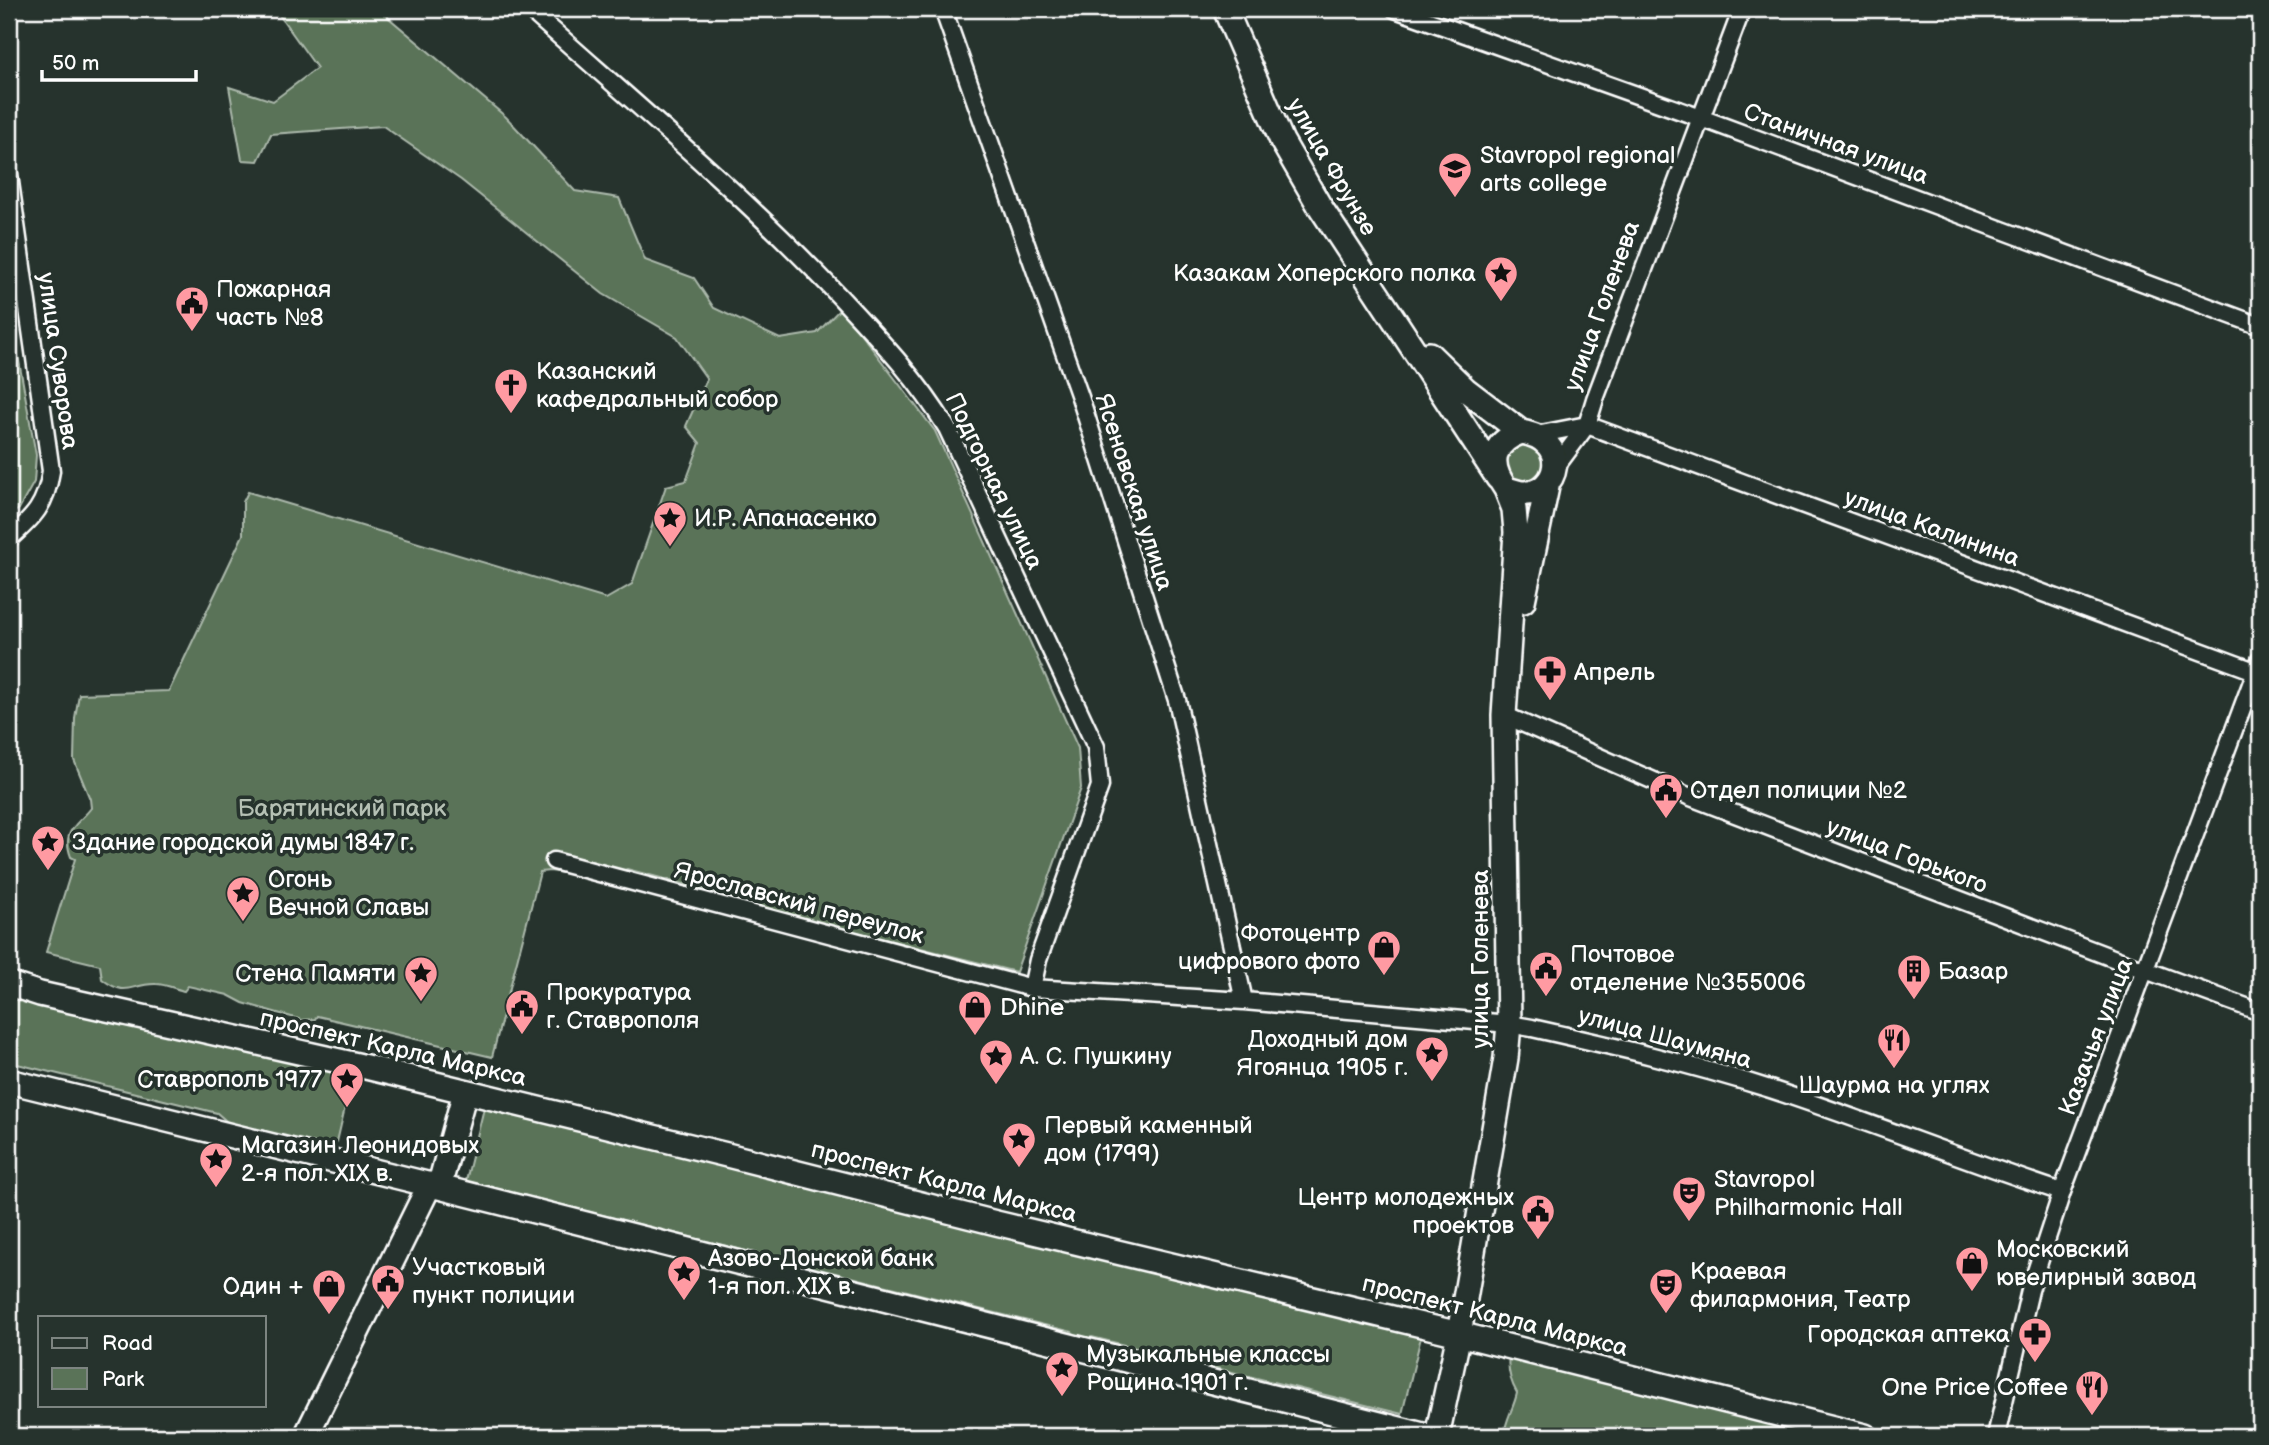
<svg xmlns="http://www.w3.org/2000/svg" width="2269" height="1445" viewBox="0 0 2269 1445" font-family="'Balsamiq Sans',sans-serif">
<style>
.green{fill:#5a7358;stroke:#acb9ac;stroke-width:2}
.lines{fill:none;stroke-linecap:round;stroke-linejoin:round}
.street-casing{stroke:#fff;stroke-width:21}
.secondary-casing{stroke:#fff;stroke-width:28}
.street{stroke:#26332d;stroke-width:16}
.secondary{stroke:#26332d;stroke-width:23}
.labels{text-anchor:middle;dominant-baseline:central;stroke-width:7;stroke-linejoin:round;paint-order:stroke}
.street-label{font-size:24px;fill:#fff;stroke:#26332d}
.poi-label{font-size:24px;fill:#fff;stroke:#26332d;text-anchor:start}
.park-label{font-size:24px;fill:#b5c0b4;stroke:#26332d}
</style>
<rect width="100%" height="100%" fill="#26332d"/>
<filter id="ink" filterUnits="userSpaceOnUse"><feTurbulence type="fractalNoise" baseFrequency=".0143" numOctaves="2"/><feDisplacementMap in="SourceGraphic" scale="14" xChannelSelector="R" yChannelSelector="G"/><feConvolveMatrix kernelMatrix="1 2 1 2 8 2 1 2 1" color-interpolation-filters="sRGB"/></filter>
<g filter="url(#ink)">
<path class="green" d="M 275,9 L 382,9 L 389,18 L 506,117 L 575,191 L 619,198 L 645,260 L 694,278 L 714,308 L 780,339 L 817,333 L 841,308 L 935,431 L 1078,748 L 1081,788 L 1016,972 L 785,914 L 759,912 L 718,893 L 627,869 L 598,881 L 570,874 L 550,871 L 540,872 L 492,1057 L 317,1016 L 315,1019 L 302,1020 L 243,1003 L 228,995 L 188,986 L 184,991 C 176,989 165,984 156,984 C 131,983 128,999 102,979 L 100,965 L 46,952 L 75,859 L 71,857 C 61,830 77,826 91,808 L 90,799 L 74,760 L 75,718 L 79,694 L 169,691 L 243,535 L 243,502 L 248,492 L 606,599 L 632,584 L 666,486 L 686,481 L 700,443 L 686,426 L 707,379 L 677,337 L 603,294 L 461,180 L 383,126 L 271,134 L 258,161 L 242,160 L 229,87 L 273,101 L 317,68 Z
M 9,306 L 36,455 L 34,482 L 19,509 L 9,515 Z
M 1522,440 L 1543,449 L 1547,468 L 1535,482 L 1518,483 L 1504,470 L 1507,448 Z
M 9,994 L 353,1073 L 337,1142 L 322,1145 L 281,1141 L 264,1130 L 246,1130 L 232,1126 L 217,1113 L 9,1062 Z
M 485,1104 L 1421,1337 L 1402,1414 L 1208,1366 L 1200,1368 L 1156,1359 L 1149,1351 L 1092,1337 L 1087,1340 L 1079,1338 L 1072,1332 L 466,1181 Z
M 1510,1350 L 1643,1373 L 1652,1395 L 1820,1436 L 1504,1436 C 1505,1420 1514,1408 1517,1393 C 1509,1379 1506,1366 1510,1350 Z"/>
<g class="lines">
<g class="street-casing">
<path id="street" d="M 529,9 C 634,103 743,194 840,297 C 881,341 915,376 947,428 L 1096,747 L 1100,786 L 1038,960 L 1032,988
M 943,9 L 1080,397 L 1177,700 L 1244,1001
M 1395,9 L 1701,118 L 2260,326
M 9,175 L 51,471 C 46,505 34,517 9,539
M 1587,425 L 2260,673
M 1536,435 L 1587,425
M 1555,468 L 1587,425 L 1595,399 L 1742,9
M 1504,715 L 1688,796 L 2118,960 L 2260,1012
M 554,861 L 1032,988 L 1244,1001 L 1509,1024 L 1532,1028 C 1612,1046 1692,1064 1770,1089 C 1868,1121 1964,1160 2062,1192
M 1996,1436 L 2030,1290 L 2062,1192 L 2260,660"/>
</g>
<g class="secondary-casing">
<path id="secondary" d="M 1225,9 L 1282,141 L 1319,205 L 1498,478
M 1429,354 L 1466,390 L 1521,432
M 1521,432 C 1573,440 1558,496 1522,493 C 1517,492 1511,490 1506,489 C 1488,464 1491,443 1521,432 Z
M 1523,601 L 1548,482
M 9,984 L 40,994 L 366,1067 L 731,1156 L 996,1223 L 1459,1334 L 1865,1436
M 9,1081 L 439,1187 L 1427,1436
M 439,1187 L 465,1092
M 306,1436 L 430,1184
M 1437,1436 L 1459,1334 L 1506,1058 L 1509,1024 L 1504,715 L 1516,532 L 1514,509 L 1506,489"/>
</g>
<use href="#street" class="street"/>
<use href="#secondary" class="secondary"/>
</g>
</g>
<defs>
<g id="university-pin" transform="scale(1.75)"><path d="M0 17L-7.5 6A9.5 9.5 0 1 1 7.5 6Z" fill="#ff9aa2" stroke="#26332d"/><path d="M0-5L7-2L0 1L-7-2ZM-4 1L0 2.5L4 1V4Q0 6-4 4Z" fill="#111"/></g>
<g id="sight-pin" transform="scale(1.75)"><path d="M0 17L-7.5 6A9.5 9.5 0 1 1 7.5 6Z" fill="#ff9aa2" stroke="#26332d"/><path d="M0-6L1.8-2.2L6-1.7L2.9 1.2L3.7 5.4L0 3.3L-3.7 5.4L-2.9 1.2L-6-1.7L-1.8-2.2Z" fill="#111"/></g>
<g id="civic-pin" transform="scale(1.75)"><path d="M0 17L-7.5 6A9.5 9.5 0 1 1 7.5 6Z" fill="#ff9aa2" stroke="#26332d"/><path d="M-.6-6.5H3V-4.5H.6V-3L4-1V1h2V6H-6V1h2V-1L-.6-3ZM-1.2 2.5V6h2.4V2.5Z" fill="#111"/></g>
<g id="church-pin" transform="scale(1.75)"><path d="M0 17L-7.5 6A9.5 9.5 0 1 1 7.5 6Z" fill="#ff9aa2" stroke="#26332d"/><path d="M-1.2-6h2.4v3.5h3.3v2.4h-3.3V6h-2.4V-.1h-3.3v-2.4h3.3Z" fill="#111"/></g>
<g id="pharmacy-pin" transform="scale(1.75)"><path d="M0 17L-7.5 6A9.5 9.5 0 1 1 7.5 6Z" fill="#ff9aa2" stroke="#26332d"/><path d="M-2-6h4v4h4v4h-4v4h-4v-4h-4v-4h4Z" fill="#111"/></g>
<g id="shop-pin" transform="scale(1.75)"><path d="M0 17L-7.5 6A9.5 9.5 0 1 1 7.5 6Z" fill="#ff9aa2" stroke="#26332d"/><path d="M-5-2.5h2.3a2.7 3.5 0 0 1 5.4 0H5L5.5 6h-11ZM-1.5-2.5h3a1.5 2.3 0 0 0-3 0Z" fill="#111"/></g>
<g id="building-pin" transform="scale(1.75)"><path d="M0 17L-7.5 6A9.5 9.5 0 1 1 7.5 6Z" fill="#ff9aa2" stroke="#26332d"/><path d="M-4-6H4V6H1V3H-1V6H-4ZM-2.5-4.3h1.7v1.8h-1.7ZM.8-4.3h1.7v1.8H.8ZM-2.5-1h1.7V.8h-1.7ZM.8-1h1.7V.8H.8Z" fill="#111"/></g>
<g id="restaurant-pin" transform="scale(1.75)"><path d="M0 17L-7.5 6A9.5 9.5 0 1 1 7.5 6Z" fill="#ff9aa2" stroke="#26332d"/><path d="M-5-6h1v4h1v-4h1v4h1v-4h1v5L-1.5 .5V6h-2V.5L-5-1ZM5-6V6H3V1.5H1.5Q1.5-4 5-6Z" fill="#111"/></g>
<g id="theatre-pin" transform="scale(1.75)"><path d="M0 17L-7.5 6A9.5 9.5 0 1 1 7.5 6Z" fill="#ff9aa2" stroke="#26332d"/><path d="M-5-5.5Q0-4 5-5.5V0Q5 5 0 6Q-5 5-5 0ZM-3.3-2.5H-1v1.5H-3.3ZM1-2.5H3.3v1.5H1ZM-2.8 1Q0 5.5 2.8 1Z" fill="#111"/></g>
</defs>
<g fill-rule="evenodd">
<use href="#university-pin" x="1455" y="169"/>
<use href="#sight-pin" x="1501" y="273"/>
<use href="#civic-pin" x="192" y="303"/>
<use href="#church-pin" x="511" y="385"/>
<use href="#sight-pin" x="670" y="518"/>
<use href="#pharmacy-pin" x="1550" y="672"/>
<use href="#civic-pin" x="1666" y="790"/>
<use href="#sight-pin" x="48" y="842"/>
<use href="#sight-pin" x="243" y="893"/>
<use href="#shop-pin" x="1384" y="947"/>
<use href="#civic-pin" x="1546" y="968"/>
<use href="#building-pin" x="1914" y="971"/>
<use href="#sight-pin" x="421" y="973"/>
<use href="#civic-pin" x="522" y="1006"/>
<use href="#shop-pin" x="975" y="1007"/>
<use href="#restaurant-pin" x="1894" y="1040"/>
<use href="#sight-pin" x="1432" y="1053"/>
<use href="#sight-pin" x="996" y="1056"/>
<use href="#sight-pin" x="347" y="1079"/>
<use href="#sight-pin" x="1019" y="1139"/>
<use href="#sight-pin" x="216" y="1159"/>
<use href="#theatre-pin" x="1689" y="1193"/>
<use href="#civic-pin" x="1538" y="1211"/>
<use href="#shop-pin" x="1972" y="1263"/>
<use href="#sight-pin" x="684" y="1272"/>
<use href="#civic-pin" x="388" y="1281"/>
<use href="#theatre-pin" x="1666" y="1285"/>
<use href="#shop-pin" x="329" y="1286"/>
<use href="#pharmacy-pin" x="2035" y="1334"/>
<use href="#sight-pin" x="1062" y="1368"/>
<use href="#restaurant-pin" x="2092" y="1387"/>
</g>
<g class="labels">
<g class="street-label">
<text transform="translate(1836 144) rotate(20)">Станичная улица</text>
<text transform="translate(1332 167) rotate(60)">улица Фрунзе</text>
<text transform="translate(1602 306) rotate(-70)">улица Голенева</text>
<text transform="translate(58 361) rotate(82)">улица Суворова</text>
<text transform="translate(994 481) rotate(64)">Подгорная улица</text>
<text transform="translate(1134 492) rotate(72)">Ясеновская улица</text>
<text transform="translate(1932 528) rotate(20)">улица Калинина</text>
<text transform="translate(1907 856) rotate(21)">улица Горького</text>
<text transform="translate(799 903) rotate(15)">Ярославский переулок</text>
<text transform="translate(1480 959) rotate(-90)">улица Голенева</text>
<text transform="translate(2096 1037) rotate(-69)">Казачья улица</text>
<text transform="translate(1665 1038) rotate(15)">улица Шаумяна</text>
<text transform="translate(393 1048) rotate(13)">проспект Карла Маркса</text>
<text transform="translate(944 1182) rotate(14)">проспект Карла Маркса</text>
<text transform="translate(1495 1316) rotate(14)">проспект Карла Маркса</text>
</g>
<g class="poi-label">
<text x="1480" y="155">Stavropol regional<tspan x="1480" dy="28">arts college</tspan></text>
<text x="1476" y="273" text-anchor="end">Казакам Хоперского полка</text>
<text x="216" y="289">Пожарная<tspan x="216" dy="28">часть №8</tspan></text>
<text x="536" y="371">Казанский<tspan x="536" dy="28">кафедральный собор</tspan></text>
<text x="694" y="518">И.Р. Апанасенко</text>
<text x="1574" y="672">Апрель</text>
<text x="1690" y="790">Отдел полиции №2</text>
<text x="72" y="842">Здание городской думы 1847 г.</text>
<text x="268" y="879">Огонь<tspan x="268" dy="28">Вечной Славы</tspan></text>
<text x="1360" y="933" text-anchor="end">Фотоцентр<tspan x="1360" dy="28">цифрового фото</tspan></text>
<text x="1570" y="954">Почтовое<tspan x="1570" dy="28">отделение №355006</tspan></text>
<text x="1938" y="971">Базар</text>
<text x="396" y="973" text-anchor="end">Стена Памяти</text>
<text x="546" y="992">Прокуратура<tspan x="546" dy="28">г. Ставрополя</tspan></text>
<text x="1000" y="1007">Dhine</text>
<text x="1408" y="1039" text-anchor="end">Доходный дом<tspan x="1408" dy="28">Ягоянца 1905 г.</tspan></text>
<text x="1020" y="1056">А. С. Пушкину</text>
<text x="322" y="1079" text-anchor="end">Ставрополь 1977</text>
<text x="1894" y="1085" text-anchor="middle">Шаурма на углях</text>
<text x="1044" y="1125">Первый каменный<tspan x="1044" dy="28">дом (1799)</tspan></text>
<text x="241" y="1145">Магазин Леонидовых<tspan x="241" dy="28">2-я пол. XIX в.</tspan></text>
<text x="1714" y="1179">Stavropol<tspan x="1714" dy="28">Philharmonic Hall</tspan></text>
<text x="1514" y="1197" text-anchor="end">Центр молодежных<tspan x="1514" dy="28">проектов</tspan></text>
<text x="1996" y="1249">Московский<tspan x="1996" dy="28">ювелирный завод</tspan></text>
<text x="708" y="1258">Азово-Донской банк<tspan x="708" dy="28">1-я пол. XIX в.</tspan></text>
<text x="412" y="1267">Участковый<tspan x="412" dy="28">пункт полиции</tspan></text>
<text x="1690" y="1271">Краевая<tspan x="1690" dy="28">филармония, Театр</tspan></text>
<text x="304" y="1286" text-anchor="end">Один +</text>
<text x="2010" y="1334" text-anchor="end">Городская аптека</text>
<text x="1086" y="1354">Музыкальные классы<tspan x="1086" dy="28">Рощина 1901 г.</tspan></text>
<text x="2068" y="1387" text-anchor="end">One Price Coffee</text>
</g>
<g class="park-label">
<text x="342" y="808">Барятинский парк</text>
</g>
</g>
<rect width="2269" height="1445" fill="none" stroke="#26332d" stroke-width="35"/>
<rect x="18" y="18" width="2234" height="1410" fill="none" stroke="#fff" stroke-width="2.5" filter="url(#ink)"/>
<rect x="38" y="1316" width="228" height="91" fill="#26332d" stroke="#7d8581" stroke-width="2"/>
<rect x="52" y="1338" width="35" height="10" fill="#26332d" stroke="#7d8581" stroke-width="2"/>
<text x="102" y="1350" font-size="21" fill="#ffffff">Road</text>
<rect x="52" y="1368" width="35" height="21" fill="#5a7358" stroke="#7d8581" stroke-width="2"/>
<text x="102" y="1386" font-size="21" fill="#ffffff">Park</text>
<path d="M42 70v10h154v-10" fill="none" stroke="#ffffff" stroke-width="3.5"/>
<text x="52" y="70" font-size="21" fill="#ffffff" stroke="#26332d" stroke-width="5" paint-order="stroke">50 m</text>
</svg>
